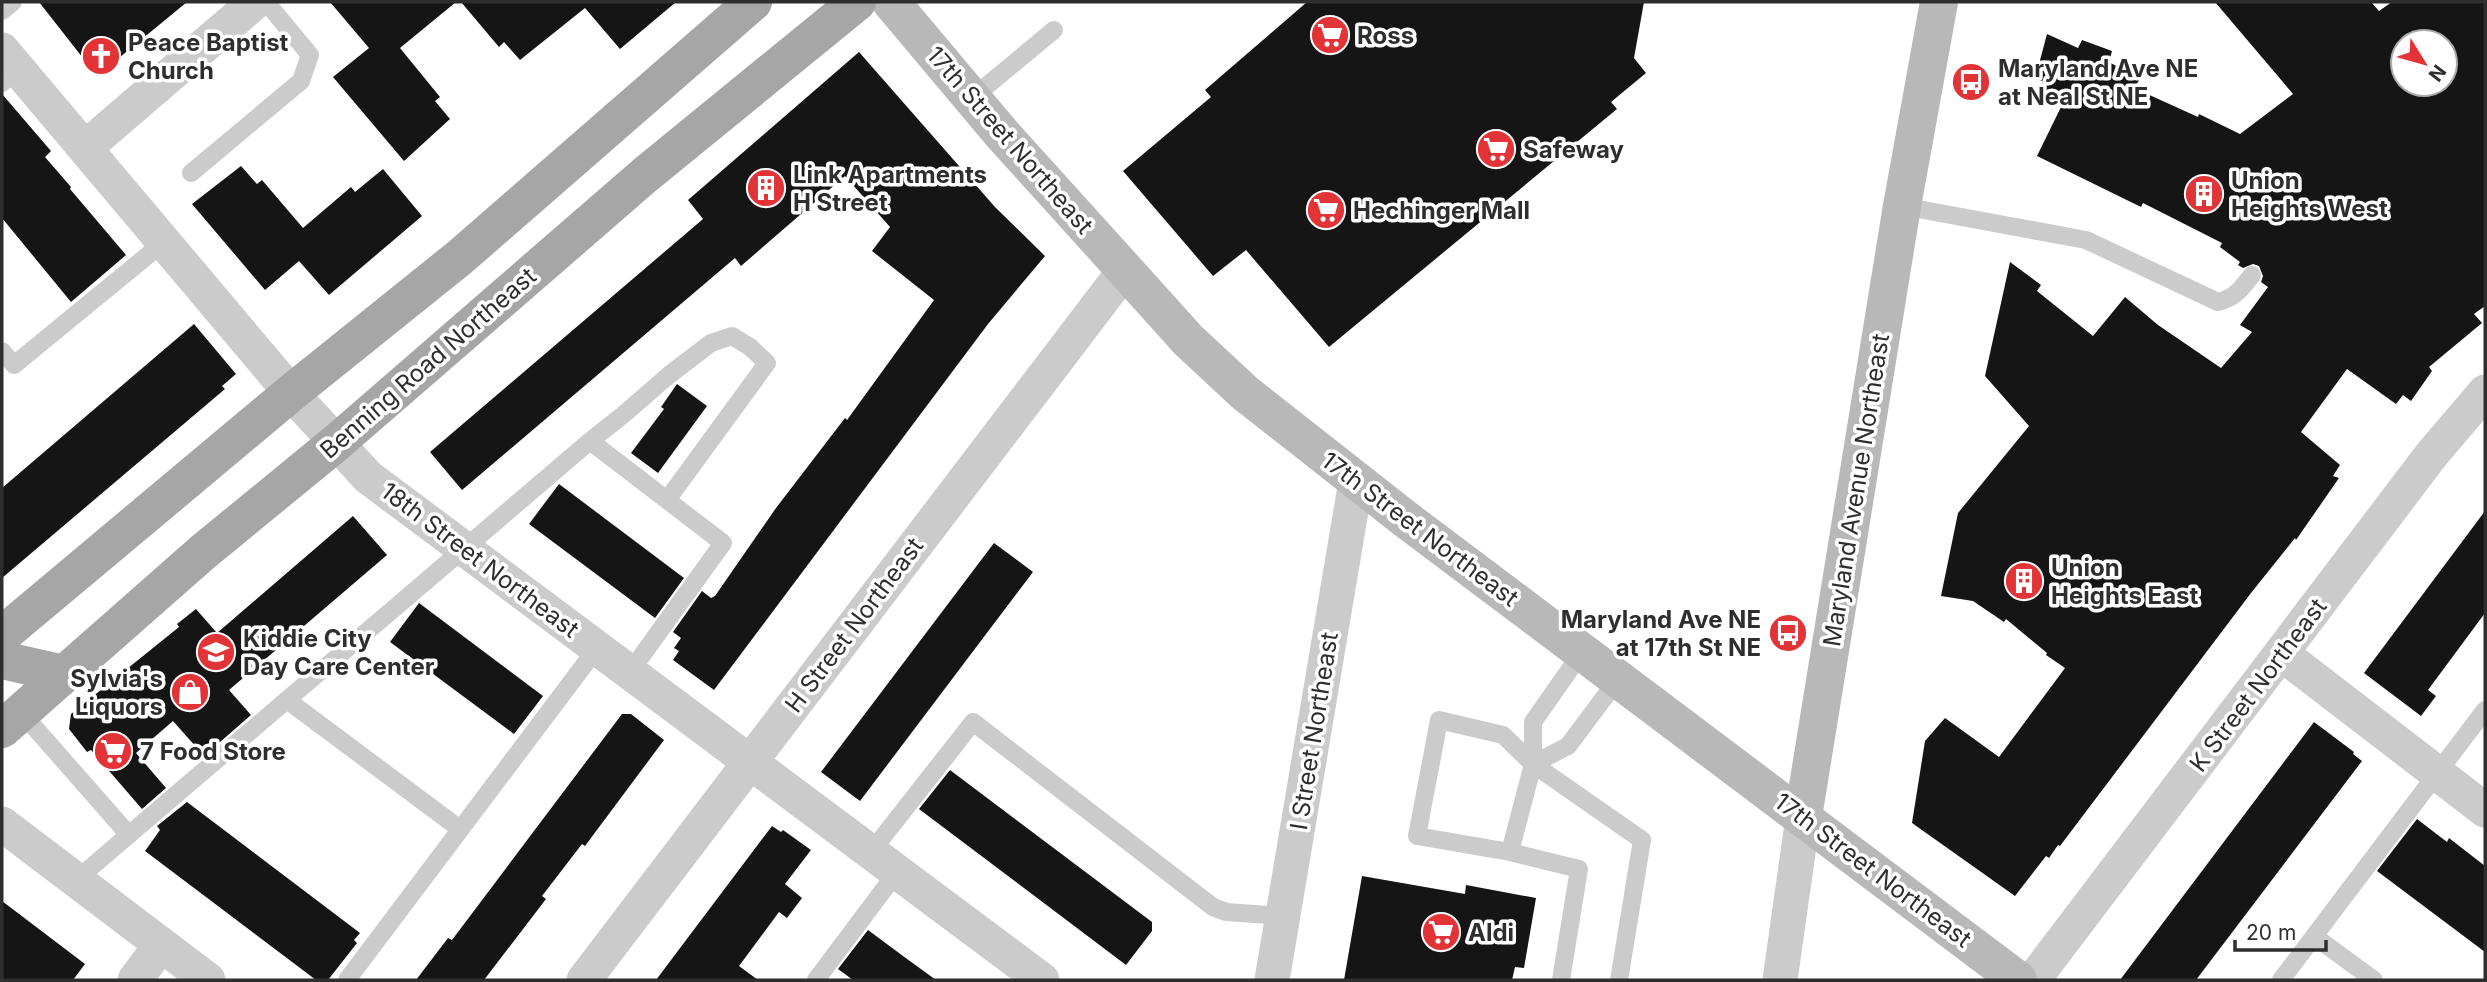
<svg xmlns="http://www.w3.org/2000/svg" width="2487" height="982" viewBox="0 0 2487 982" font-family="Inter,sans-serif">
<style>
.building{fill:#151515;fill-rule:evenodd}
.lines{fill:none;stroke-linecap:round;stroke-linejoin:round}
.lane{stroke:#cbcbcb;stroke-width:18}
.street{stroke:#cbcbcb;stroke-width:35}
.secondary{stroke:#b8b8b8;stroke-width:38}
.primary{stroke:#a6a6a6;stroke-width:38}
.labels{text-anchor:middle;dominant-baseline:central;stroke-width:7;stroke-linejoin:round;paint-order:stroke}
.poi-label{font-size:24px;font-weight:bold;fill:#2e2e2e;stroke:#fff;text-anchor:start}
.street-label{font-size:24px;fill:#2e2e2e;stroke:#fff}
</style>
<rect width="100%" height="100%" fill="#fff"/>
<path class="building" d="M 39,2 L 187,2 L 97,76 Z
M 330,2 L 456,2 L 400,48 L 440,97 L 435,101 L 450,119 L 404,161 L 333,77 L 369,48 Z
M 461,2 L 676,2 L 620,49 L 585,8 L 520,60 L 504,42 L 499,47 Z
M 1307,2 L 1644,2 L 1634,58 L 1646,73 L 1611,102 L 1617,109 L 1329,347 L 1246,250 L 1213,276 L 1123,171 L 1211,97 L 1205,90 Z
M 2215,2 L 2371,2 L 2379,11 L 2392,2 L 2485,2 L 2485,306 L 2474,314 L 2482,323 L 2429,367 L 2432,371 L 2411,401 L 2403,395 L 2396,404 L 2347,369 L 2301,432 L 2340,465 L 2333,476 L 2339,478 L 2296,540 L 2295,538 L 2251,593 L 2060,846 L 2058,845 L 2049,858 L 2046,856 L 2015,896 L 1912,823 L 1925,741 L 1945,718 L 1999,757 L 2065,668 L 2046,655 L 2047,653 L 2006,619 L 2004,622 L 1973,601 L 1941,596 L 1958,513 L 2029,426 L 1985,376 L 2010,262 L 2041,285 L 2037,291 L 2093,336 L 2125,297 L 2158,325 L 2221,368 L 2252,332 L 2240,325 L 2268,287 L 2261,282 L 2263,276 L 2259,266 L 2253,264 L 2243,268 L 2238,265 L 2240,262 L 2220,247 L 2222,243 L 2143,203 L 2141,207 L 2037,156 L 2062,105 L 2038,94 L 2043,81 L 2035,79 L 2047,34 L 2078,48 L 2082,40 L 2112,51 L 2109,62 L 2140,79 L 2134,88 L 2198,117 L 2199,114 L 2240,134 L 2293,94 ZM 2403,42 L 2445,42 L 2445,84 L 2403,84 Z
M 859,52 L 995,207 L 1045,256 L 988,324 L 714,690 L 673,660 L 679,651 L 674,648 L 681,638 L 673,632 L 702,591 L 711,598 L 715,596 L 776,508 L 845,418 L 847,420 L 934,300 L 872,251 L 890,227 L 845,176 L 741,266 L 735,258 L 462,490 L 430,452 L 703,219 L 688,200 Z
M 2,94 L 51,151 L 45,157 L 71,187 L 70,189 L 126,255 L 71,302 L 2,218 Z
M 241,166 L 257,184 L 262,180 L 303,228 L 351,187 L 355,192 L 383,169 L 422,216 L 329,295 L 299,261 L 265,290 L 192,204 Z
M 194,324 L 236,374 L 222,386 L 225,389 L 2,578 L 2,488 Z
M 677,384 L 707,406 L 658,473 L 631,453 L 664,409 L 661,407 Z
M 559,484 L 684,578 L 655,618 L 529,524 Z
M 2485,511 L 2485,613 L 2428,690 L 2436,696 L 2421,716 L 2364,673 Z
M 353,516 L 387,555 L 229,690 L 251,715 L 204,756 L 173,721 L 136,753 L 166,788 L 142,809 L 91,750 L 87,752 L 69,729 L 71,714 L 179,627 L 177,624 L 196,609 L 217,633 Z
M 994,543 L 1033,572 L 860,801 L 821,772 Z
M 419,603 L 543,696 L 514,734 L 390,642 Z
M 622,714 L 631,714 L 664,740 L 585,846 L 582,844 L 542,896 L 546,899 L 484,980 L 416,980 L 448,938 L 452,940 Z
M 2314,722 L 2354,752 L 2353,754 L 2362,761 L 2196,980 L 2120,980 Z
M 950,770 L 1152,922 L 1152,931 L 1126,965 L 919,809 Z
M 187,802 L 360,933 L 354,940 L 357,943 L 328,980 L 316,980 L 145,851 L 160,830 L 157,826 Z
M 2417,819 L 2447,842 L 2449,838 L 2485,866 L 2485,952 L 2377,871 Z
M 772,826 L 781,832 L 783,830 L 811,850 L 785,884 L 802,898 L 787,918 L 779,912 L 739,966 L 758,980 L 656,980 Z
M 1362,876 L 1465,894 L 1466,885 L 1536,898 L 1524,968 L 1515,967 L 1512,980 L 1344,980 Z
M 2,901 L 85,964 L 73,980 L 2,980 Z
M 868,930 L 903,956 L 936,980 L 853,980 L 838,969 Z"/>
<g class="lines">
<path class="lane" d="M 2,11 L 13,2
M 2,83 L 18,69
M 972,98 L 1054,30
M 191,173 L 301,81 L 310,55 L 266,2
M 1902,206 L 2086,240 L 2218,302 C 2235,298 2242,288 2252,275
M 2,351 L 14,365 L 164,242
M 590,441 L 623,415 L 669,375 L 711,343 L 732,336 L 750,347 L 767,363 L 667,500
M 287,700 L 460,829
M 21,712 L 129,835
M 1533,764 L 1568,746 L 1618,679
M 871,852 L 973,722 L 1213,907 L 1226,912 L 1283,916
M 1510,852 L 1417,836 L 1439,720 L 1503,735 L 1533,764 L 1642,840 L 1619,980
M 76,880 L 590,441 L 723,543 L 630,672
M 2314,936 L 2374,980
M 347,980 L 597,648
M 816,980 L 897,872
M 1561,980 L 1579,869 L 1510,852 L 1533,764 L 1533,722 L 1582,652
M 2281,980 L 2485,710"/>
<path class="street" d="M 2,50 L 291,393 L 368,477 L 1042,980
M 85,148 L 255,2
M 2282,654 L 2485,810
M 2,824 L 208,980
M 135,980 L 161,945
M 584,980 L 1125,270
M 1272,980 L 1356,481
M 1780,980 L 1803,817
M 2033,980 L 2432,454 L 2485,392"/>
<path class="secondary" d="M 891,2 L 1002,134 L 1125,270 L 1188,340 L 1245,393 L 1404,518 L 2018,980
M 1803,817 L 1902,206 L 1939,2"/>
<path class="primary" d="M 2,635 L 291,393 L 459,258 L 753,2
M 2,660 L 64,674
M 2,729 L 203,552 L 336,443 L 645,175 L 857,2"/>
</g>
<defs>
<g id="supermarket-disc" transform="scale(2.0125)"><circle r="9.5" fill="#e23336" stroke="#fff"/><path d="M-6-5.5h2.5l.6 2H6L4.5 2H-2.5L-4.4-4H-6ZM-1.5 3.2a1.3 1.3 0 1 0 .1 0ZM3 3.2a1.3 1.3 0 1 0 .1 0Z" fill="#fff"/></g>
<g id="church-disc" transform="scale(2.0125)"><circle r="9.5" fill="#e23336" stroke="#fff"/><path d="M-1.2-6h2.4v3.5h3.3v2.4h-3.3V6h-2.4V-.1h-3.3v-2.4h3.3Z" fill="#fff"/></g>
<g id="bus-disc" transform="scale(2.0125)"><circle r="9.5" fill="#e23336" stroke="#fff"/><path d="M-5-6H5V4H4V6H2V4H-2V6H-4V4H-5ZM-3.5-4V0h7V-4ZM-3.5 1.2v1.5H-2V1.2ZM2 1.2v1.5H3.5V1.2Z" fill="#fff"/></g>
<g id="building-disc" transform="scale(2.0125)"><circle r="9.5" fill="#e23336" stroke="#fff"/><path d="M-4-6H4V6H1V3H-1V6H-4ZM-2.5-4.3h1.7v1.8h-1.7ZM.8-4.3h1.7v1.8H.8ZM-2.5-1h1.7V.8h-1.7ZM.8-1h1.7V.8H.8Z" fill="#fff"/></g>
<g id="school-disc" transform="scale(2.0125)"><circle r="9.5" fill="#e23336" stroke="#fff"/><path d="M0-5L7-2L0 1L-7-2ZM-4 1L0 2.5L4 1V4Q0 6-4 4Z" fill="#fff"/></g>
<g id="shop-disc" transform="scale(2.0125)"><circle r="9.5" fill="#e23336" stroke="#fff"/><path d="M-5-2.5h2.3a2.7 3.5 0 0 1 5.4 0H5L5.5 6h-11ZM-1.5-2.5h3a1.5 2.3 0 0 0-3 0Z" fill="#fff"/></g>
</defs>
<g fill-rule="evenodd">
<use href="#supermarket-disc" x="1330" y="35"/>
<use href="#church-disc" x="101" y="56"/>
<use href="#bus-disc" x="1971" y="82"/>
<use href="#supermarket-disc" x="1496" y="149"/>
<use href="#building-disc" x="766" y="188"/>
<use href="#building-disc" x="2204" y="194"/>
<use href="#supermarket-disc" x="1326" y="210"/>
<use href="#building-disc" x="2024" y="581"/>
<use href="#bus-disc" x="1788" y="633"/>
<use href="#school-disc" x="216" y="652"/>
<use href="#shop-disc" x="190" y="692"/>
<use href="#supermarket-disc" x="113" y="751"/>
<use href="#supermarket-disc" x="1441" y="932"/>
</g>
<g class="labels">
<g class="poi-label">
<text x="1357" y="35">Ross</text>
<text x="128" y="42">Peace Baptist<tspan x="128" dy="28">Church</tspan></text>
<text x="1998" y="68">Maryland Ave NE<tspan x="1998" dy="28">at Neal St NE</tspan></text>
<text x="1523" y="149">Safeway</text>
<text x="793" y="174">Link Apartments<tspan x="793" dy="28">H Street</tspan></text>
<text x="2231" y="180">Union<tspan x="2231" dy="28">Heights West</tspan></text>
<text x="1353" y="210">Hechinger Mall</text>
<text x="2051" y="567">Union<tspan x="2051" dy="28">Heights East</tspan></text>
<text x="1761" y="619" text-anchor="end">Maryland Ave NE<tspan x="1761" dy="28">at 17th St NE</tspan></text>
<text x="243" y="638">Kiddie City<tspan x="243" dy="28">Day Care Center</tspan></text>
<text x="163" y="678" text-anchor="end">Sylvia's<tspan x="163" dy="28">Liquors</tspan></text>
<text x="140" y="751">7 Food Store</text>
<text x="1468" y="932">Aldi</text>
</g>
<g class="street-label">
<text transform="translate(1010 140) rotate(49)">17th Street Northeast</text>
<text transform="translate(428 363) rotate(-41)">Benning Road Northeast</text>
<text transform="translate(1856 490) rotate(-81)">Maryland Avenue Northeast</text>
<text transform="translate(1420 529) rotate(37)">17th Street Northeast</text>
<text transform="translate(480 560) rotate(37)">18th Street Northeast</text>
<text transform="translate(854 625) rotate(-53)">H Street Northeast</text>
<text transform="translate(2258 685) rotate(-53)">K Street Northeast</text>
<text transform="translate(1314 731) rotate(-81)">I Street Northeast</text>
<text transform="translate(1873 870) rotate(37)">17th Street Northeast</text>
</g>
</g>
<rect width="2487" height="982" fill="none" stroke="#2e2e2e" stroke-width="7"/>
<g transform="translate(2424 63) rotate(127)"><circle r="33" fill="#ffffff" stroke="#ababab" stroke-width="2"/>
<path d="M0-5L12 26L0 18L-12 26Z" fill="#e23336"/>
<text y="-10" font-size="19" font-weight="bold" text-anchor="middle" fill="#2e2e2e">N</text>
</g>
<path d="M2235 940v10h91v-10" fill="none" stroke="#2e2e2e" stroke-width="3.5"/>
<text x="2246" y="940" font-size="21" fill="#2e2e2e" stroke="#ffffff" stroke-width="5" paint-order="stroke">20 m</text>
</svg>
